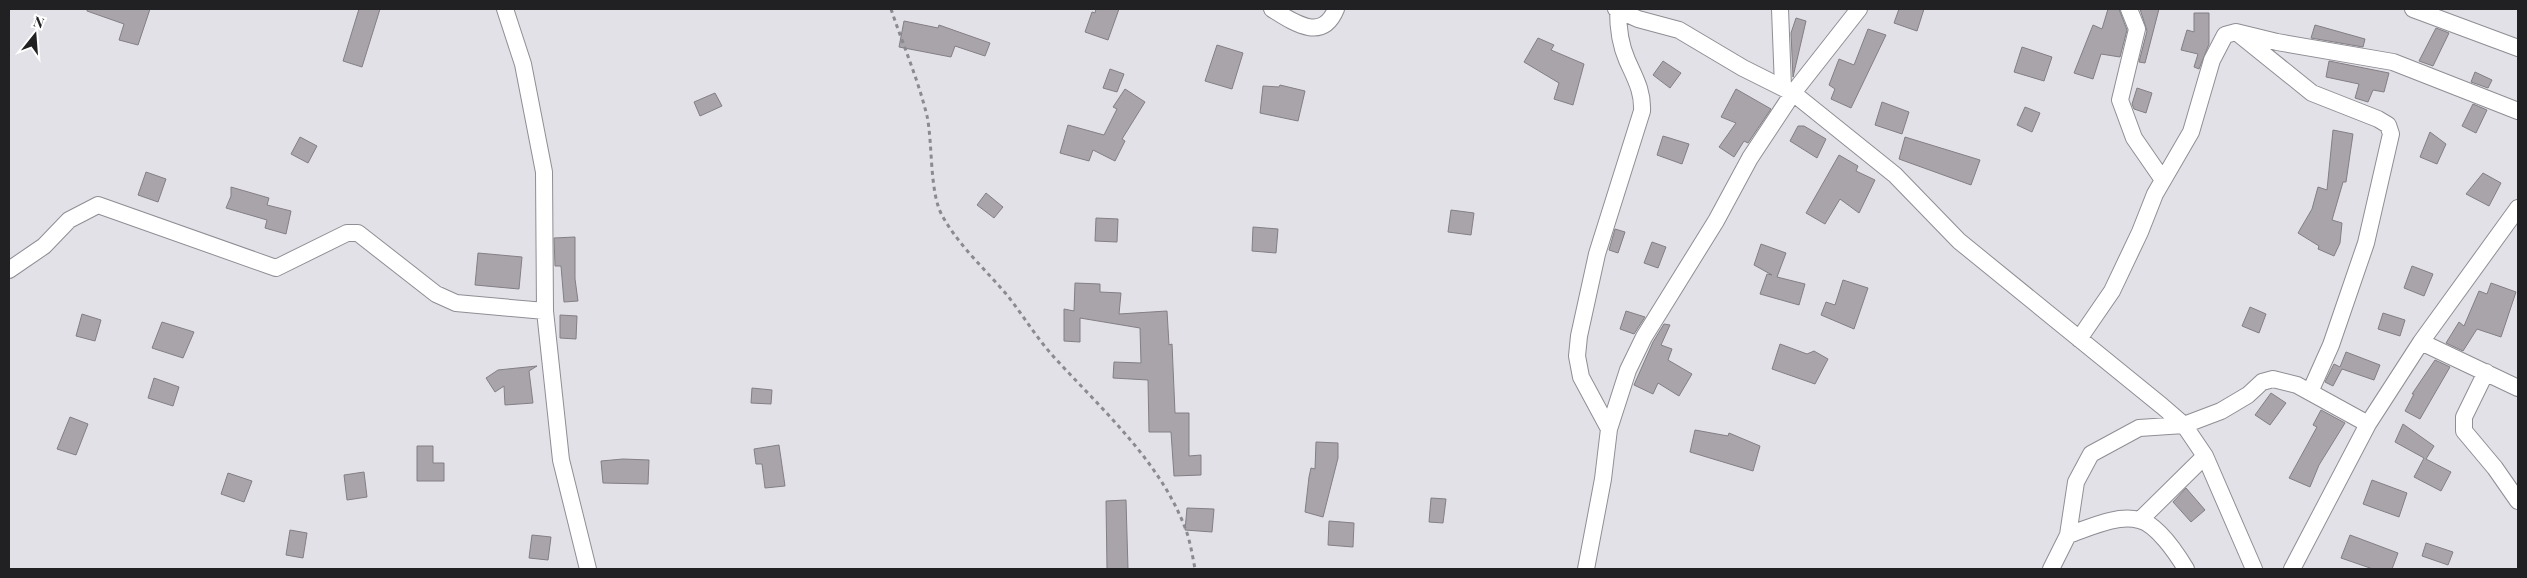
<svg xmlns="http://www.w3.org/2000/svg" width="2527" height="578" viewBox="0 0 2527 578" font-family="'Playfair Display',serif">
<style>
.building{fill:#a8a4aa;stroke:#837f84}
.lines{fill:none;stroke-linecap:round;stroke-linejoin:round}
.street-casing{stroke:#8f8e94;stroke-width:18}
.path{stroke:#8b8a90;stroke-width:3;stroke-dasharray:4 4;stroke-linecap:butt}
.street{stroke:#fff;stroke-width:16}
</style>
<rect width="100%" height="100%" fill="#e2e1e8"/>
<path class="building" d="M 87,9 L 150,9 L 138,45 L 119,40 L 124,24 L 87,11 Z
M 359,9 L 380,9 L 362,67 L 343,61 Z
M 1096,9 L 1119,9 L 1108,40 L 1085,32 L 1092,12 L 1095,13 Z
M 1899,9 L 1924,9 L 1917,31 L 1894,23 Z
M 2108,9 L 2119,9 L 2127,30 L 2120,57 L 2101,54 L 2093,79 L 2074,73 L 2093,25 L 2102,29 Z
M 2140,9 L 2159,9 L 2145,63 L 2139,62 L 2147,31 Z
M 2194,13 L 2209,13 L 2209,44 L 2199,69 L 2194,67 L 2198,54 L 2181,50 L 2187,30 L 2194,32 Z
M 1796,18 L 1806,21 L 1793,77 L 1791,33 Z
M 904,21 L 938,28 L 939,25 L 990,43 L 985,56 L 955,46 L 951,57 L 899,47 Z
M 2315,25 L 2365,39 L 2363,47 L 2311,38 Z
M 2436,28 L 2449,33 L 2433,66 L 2419,61 Z
M 1868,29 L 1886,35 L 1851,108 L 1831,99 L 1835,89 L 1829,85 L 1839,59 L 1854,65 Z
M 1538,38 L 1554,45 L 1551,50 L 1584,64 L 1573,105 L 1554,99 L 1559,83 L 1524,62 Z
M 1217,45 L 1243,53 L 1232,89 L 1205,81 Z
M 2022,47 L 2052,57 L 2044,81 L 2014,72 Z
M 1663,61 L 1681,73 L 1670,88 L 1653,75 Z
M 2329,61 L 2389,73 L 2384,92 L 2373,90 L 2368,102 L 2355,98 L 2359,84 L 2326,77 Z
M 1110,69 L 1124,74 L 1117,92 L 1103,88 Z
M 2475,72 L 2492,80 L 2488,88 L 2471,82 Z
M 1280,85 L 1305,91 L 1298,121 L 1260,113 L 1263,86 L 1279,87 Z
M 2137,88 L 2152,93 L 2146,113 L 2134,109 L 2132,104 Z
M 1125,89 L 1145,102 L 1122,139 L 1125,141 L 1115,161 L 1093,150 L 1089,161 L 1060,153 L 1068,125 L 1104,135 L 1117,109 L 1113,107 Z
M 1736,89 L 1771,109 L 1748,143 L 1744,141 L 1734,157 L 1719,147 L 1736,123 L 1721,117 Z
M 715,93 L 722,106 L 700,116 L 694,102 Z
M 1882,102 L 1909,112 L 1902,134 L 1875,125 Z
M 2473,104 L 2487,110 L 2476,133 L 2462,126 Z
M 2025,107 L 2040,113 L 2032,132 L 2017,125 Z
M 1798,126 L 1804,126 L 1826,139 L 1817,158 L 1790,141 Z
M 2333,130 L 2353,134 L 2346,182 L 2343,182 L 2332,220 L 2342,223 L 2340,243 L 2334,256 L 2318,249 L 2319,246 L 2298,233 L 2312,209 L 2318,187 L 2327,190 Z
M 2430,132 L 2446,144 L 2437,164 L 2420,157 Z
M 1663,136 L 1689,144 L 1682,164 L 1657,155 Z
M 300,137 L 317,146 L 308,163 L 291,154 Z
M 1905,137 L 1980,160 L 1971,185 L 1899,159 Z
M 1839,155 L 1858,166 L 1856,171 L 1875,180 L 1859,213 L 1840,199 L 1825,224 L 1806,213 Z
M 146,172 L 166,179 L 158,202 L 138,195 Z
M 2483,173 L 2501,183 L 2489,206 L 2466,194 Z
M 231,187 L 269,198 L 267,205 L 291,211 L 286,234 L 265,228 L 267,220 L 226,208 L 231,196 Z
M 986,193 L 1003,207 L 994,218 L 977,205 Z
M 1451,210 L 1474,213 L 1471,235 L 1448,232 Z
M 1096,218 L 1118,219 L 1117,242 L 1095,241 Z
M 1253,227 L 1278,229 L 1276,253 L 1252,251 Z
M 1615,229 L 1625,232 L 1618,253 L 1609,250 Z
M 575,237 L 575,279 L 578,301 L 564,302 L 561,266 L 555,266 L 554,238 Z
M 1652,242 L 1666,247 L 1658,268 L 1644,263 Z
M 1761,244 L 1786,253 L 1777,277 L 1805,284 L 1799,305 L 1760,294 L 1767,274 L 1772,275 L 1754,265 Z
M 478,253 L 522,257 L 519,289 L 475,285 Z
M 2412,266 L 2433,274 L 2424,296 L 2404,288 Z
M 1843,280 L 1868,288 L 1854,329 L 1821,315 L 1826,302 L 1835,305 Z
M 1075,283 L 1100,284 L 1100,292 L 1121,293 L 1119,314 L 1167,311 L 1169,345 L 1172,344 L 1175,413 L 1189,413 L 1189,456 L 1201,455 L 1201,475 L 1174,476 L 1171,432 L 1149,432 L 1148,380 L 1113,378 L 1114,362 L 1141,363 L 1140,328 L 1080,318 L 1080,342 L 1064,341 L 1064,309 L 1074,311 Z
M 2491,283 L 2516,292 L 2501,337 L 2477,329 L 2463,351 L 2446,343 L 2459,322 L 2464,326 L 2479,291 L 2487,294 Z
M 2250,307 L 2266,314 L 2259,333 L 2242,326 Z
M 1626,311 L 1645,317 L 1634,334 L 1620,329 Z
M 2383,313 L 2405,320 L 2400,336 L 2378,329 Z
M 82,314 L 101,320 L 95,341 L 76,336 Z
M 560,315 L 577,316 L 576,339 L 560,338 Z
M 162,322 L 194,332 L 183,358 L 152,348 Z
M 1664,324 L 1670,325 L 1661,345 L 1672,349 L 1668,360 L 1692,374 L 1679,396 L 1658,383 L 1653,394 L 1634,385 L 1653,342 Z
M 1780,344 L 1807,354 L 1814,351 L 1828,359 L 1815,384 L 1772,369 Z
M 2346,352 L 2380,365 L 2374,380 L 2342,369 L 2333,386 L 2325,382 L 2334,364 L 2340,367 Z
M 2435,360 L 2450,367 L 2420,419 L 2405,411 L 2414,394 L 2412,394 Z
M 537,366 L 529,371 L 533,403 L 505,405 L 504,386 L 495,392 L 486,378 L 498,370 Z
M 154,378 L 179,387 L 173,406 L 148,398 Z
M 752,388 L 772,390 L 771,404 L 751,403 Z
M 2271,393 L 2286,403 L 2270,425 L 2255,415 Z
M 2321,410 L 2345,423 L 2319,465 L 2310,487 L 2289,478 L 2317,427 L 2313,425 Z
M 70,417 L 88,424 L 76,455 L 57,449 Z
M 2403,424 L 2434,446 L 2426,459 L 2451,472 L 2441,491 L 2414,477 L 2424,458 L 2395,442 Z
M 1695,430 L 1728,436 L 1729,433 L 1760,446 L 1753,471 L 1690,452 Z
M 1316,442 L 1338,443 L 1338,458 L 1323,517 L 1305,512 L 1309,477 L 1311,468 L 1315,469 Z
M 779,445 L 785,486 L 765,488 L 762,464 L 756,464 L 754,449 Z
M 417,446 L 433,446 L 433,463 L 444,463 L 444,481 L 417,481 Z
M 623,459 L 649,460 L 648,484 L 603,483 L 601,461 Z
M 364,472 L 367,497 L 347,500 L 344,475 Z
M 228,473 L 252,481 L 244,502 L 221,494 Z
M 2372,480 L 2407,493 L 2399,517 L 2363,504 Z
M 2186,488 L 2205,510 L 2191,522 L 2173,502 Z
M 1431,498 L 1446,499 L 1443,523 L 1429,522 Z
M 1126,500 L 1128,569 L 1107,569 L 1106,501 Z
M 1187,508 L 1214,509 L 1212,532 L 1185,530 Z
M 1329,521 L 1354,523 L 1353,547 L 1328,545 Z
M 290,530 L 307,533 L 303,558 L 286,555 Z
M 532,535 L 551,537 L 548,560 L 529,558 Z
M 2350,535 L 2398,553 L 2392,569 L 2373,569 L 2341,558 Z
M 2426,543 L 2453,552 L 2448,565 L 2422,556 Z"/>
<g class="lines">
<g class="street-casing">
<path id="street" d="M 505,9 L 523,64 L 544,172 L 545,311 L 561,460 L 588,569
M 1272,9 C 1293,22 1322,43 1336,9
M 1616,9 L 1638,19 L 1679,30 L 1743,68 L 1793,93 L 1895,175 L 1959,241 L 2162,406 L 2184,425 L 2205,456 L 2254,569
M 1780,9 L 1783,87
M 2129,9 L 2137,29 L 2120,100 L 2134,138 L 2163,180
M 2413,9 L 2518,48
M 2240,35 L 2312,93 L 2378,119 L 2388,125 L 2391,134 L 2366,243 L 2331,345 L 2310,392
M 9,270 L 44,246 L 69,220 L 98,205 L 276,268 L 347,233 L 358,233 L 436,294 L 456,303 L 545,311
M 2079,339 L 2112,291 L 2140,232 L 2155,194 L 2191,132 L 2212,60 L 2225,35 L 2236,32 L 2277,42 L 2393,62 L 2518,111
M 2421,342 L 2518,388
M 2486,372 L 2464,417 L 2464,431 L 2495,468 L 2518,501
M 1609,429 L 1581,377 L 1577,356 L 1579,336 L 1597,254 L 1642,111 C 1643,91 1635,78 1627,60 C 1620,44 1618,26 1618,10
M 2140,520 L 2205,456
M 2068,535 L 2076,482 L 2091,454 L 2139,428 L 2184,425 L 2221,411 L 2248,395 L 2262,382 L 2273,379 L 2297,385 L 2368,424
M 1586,569 L 1603,479 L 1609,429 L 1628,370 L 1644,337 L 1716,221 L 1750,158 L 1793,93 L 1859,9
M 2051,569 L 2068,535 C 2089,528 2117,514 2139,520 C 2157,524 2177,554 2186,569
M 2292,569 L 2368,424 L 2421,342 L 2518,208"/>
</g>
<path class="path" d="M 891,9 C 903,45 918,79 927,116 C 933,144 929,194 943,217 C 960,247 985,269 1007,295 C 1023,315 1036,337 1053,356 C 1102,410 1164,464 1188,536 C 1191,547 1193,558 1195,569"/>
<use href="#street" class="street"/>
</g>
<rect width="2527" height="578" fill="none" stroke="#212023" stroke-width="20"/>
<g transform="translate(35 35) rotate(17)" stroke="#ffffff" stroke-width="4" paint-order="stroke">
<path d="M0-4L9 19L0 12L-9 19Z" fill="#212023"/>
<text y="-8" font-size="14" font-weight="bold" text-anchor="middle" fill="#212023">N</text>
</g>
</svg>
